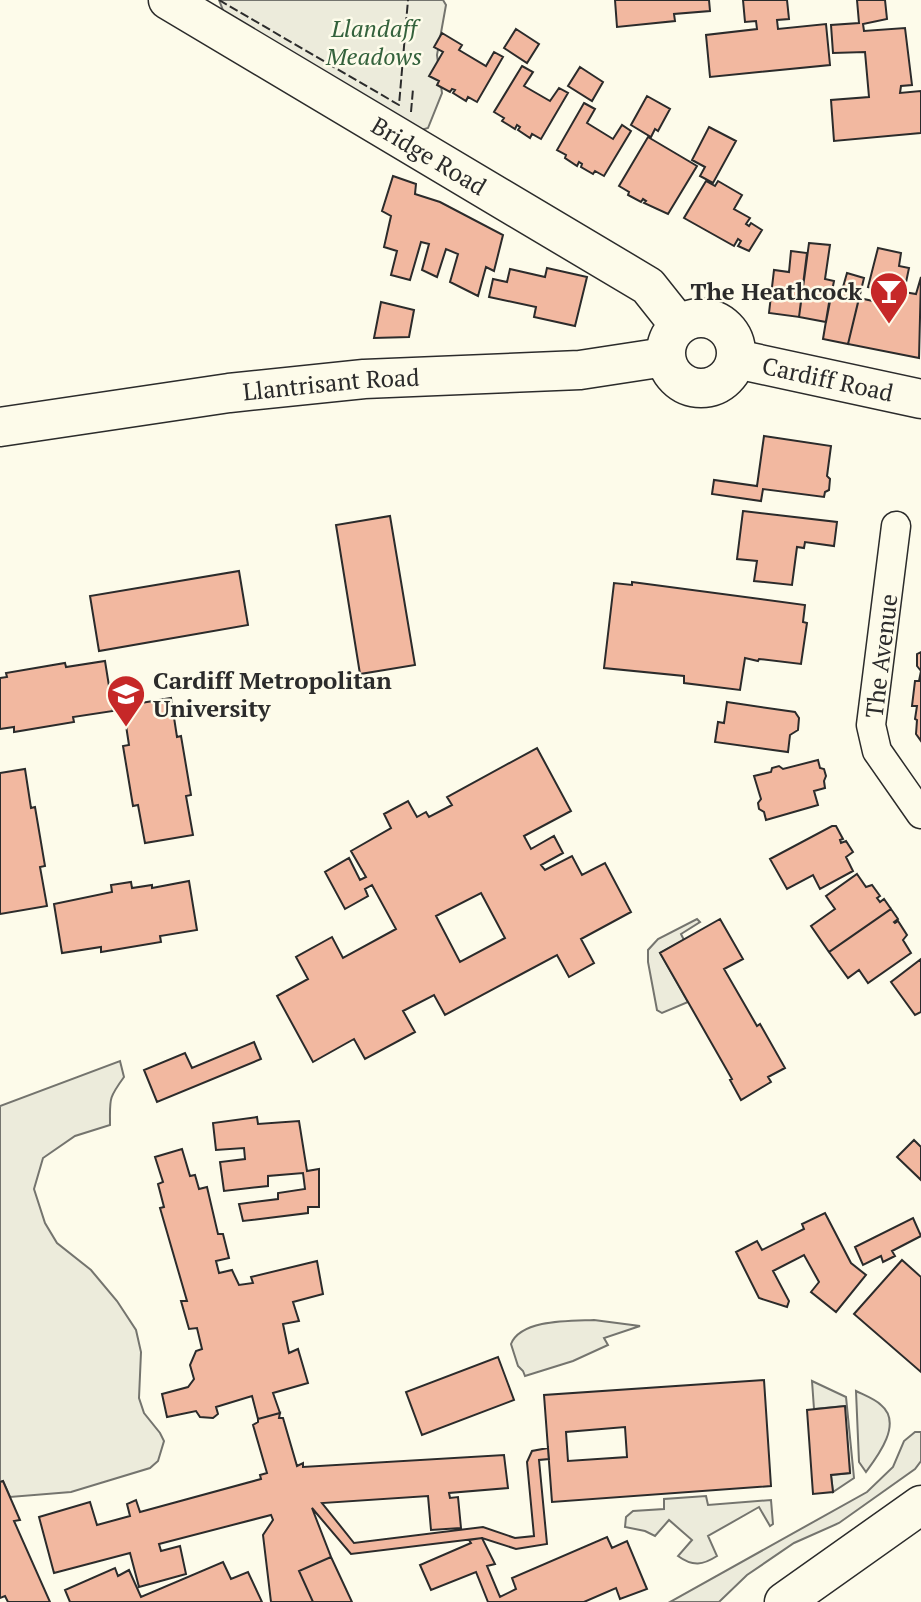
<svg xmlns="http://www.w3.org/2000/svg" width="921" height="1602" viewBox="0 0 921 1602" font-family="'PT Serif',serif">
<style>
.green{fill:#ecebdb;stroke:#74746e;stroke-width:2}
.building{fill:#f2b8a0;stroke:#2b2b2b;stroke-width:2;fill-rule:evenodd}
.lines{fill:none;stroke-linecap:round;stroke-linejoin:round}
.street-casing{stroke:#2b2b2b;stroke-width:31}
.secondary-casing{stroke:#2b2b2b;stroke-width:41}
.primary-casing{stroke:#2b2b2b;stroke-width:41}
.street{stroke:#fdfbea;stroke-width:28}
.secondary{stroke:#fdfbea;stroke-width:38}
.primary{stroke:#fdfbea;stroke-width:38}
.fence{stroke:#2b2b2b;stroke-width:2;stroke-dasharray:9 3.5;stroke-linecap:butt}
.labels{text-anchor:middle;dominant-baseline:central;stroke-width:5;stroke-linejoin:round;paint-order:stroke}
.park-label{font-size:24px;font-style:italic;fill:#34623c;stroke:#fdfbea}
.street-label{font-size:24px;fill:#2b2b2b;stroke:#fdfbea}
.poi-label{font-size:24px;font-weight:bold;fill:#2b2b2b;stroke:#fdfbea;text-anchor:end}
</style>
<rect width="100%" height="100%" fill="#fdfbea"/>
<path class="green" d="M 219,0 L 443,0 L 446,5 L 437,55 L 442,93 L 428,128 L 412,133 L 228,23 Z
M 697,919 L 700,922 L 681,934 L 684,940 L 660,953 L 688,1002 L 662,1013 L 657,1010 L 648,962 L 648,950 L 658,939 Z
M 120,1061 L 124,1077 C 108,1099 110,1099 110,1125 L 75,1136 L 43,1158 L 34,1189 L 45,1223 L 57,1243 L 91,1270 L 117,1301 L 136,1330 L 141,1352 L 139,1398 L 144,1413 L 160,1433 L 164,1441 L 158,1461 L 150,1468 L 71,1492 L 10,1497 L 3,1481 L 0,1482 L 0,1106 Z
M 594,1320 L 640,1326 L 604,1338 L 608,1345 L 573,1361 L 525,1376 L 523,1371 L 518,1366 L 511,1344 C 521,1319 571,1321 594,1320 Z
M 812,1381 L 846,1397 L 854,1478 L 833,1492 L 831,1475 L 850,1473 L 844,1406 L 814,1409 Z
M 856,1391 C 864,1395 875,1399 881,1405 C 903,1423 878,1456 866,1472 L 859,1462 Z
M 915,1432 L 921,1432 L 921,1461 L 915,1469 L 839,1523 L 794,1543 L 747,1575 L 719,1602 L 670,1602 L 867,1492 L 893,1467 L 904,1441 Z
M 706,1496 L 708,1505 L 771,1500 L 773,1524 L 770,1526 L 759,1507 L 708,1536 L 717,1556 C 703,1565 693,1567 678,1556 L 692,1540 L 669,1520 L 655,1536 L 645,1531 L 625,1527 L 626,1517 L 633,1511 L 664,1509 L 664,1499 Z"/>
<path class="building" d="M 615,0 L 709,0 L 710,11 L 674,14 L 675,21 L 617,27 Z
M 743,0 L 787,0 L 789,19 L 777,20 L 778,29 L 826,24 L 830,65 L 710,77 L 706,35 L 757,29 L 756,21 L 745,22 Z
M 857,0 L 885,0 L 887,19 L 863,24 L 864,31 L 905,28 L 912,85 L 901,86 L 900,93 L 921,91 L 921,133 L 834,141 L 831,100 L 869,97 L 865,52 L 833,53 L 831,25 L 859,23 Z
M 516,29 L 539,44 L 527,63 L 504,48 Z
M 442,33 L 462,45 L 459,50 L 486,66 L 494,52 L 503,57 L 477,102 L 468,97 L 466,101 L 453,93 L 455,90 L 452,89 L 450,92 L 437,85 L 439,81 L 429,76 L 443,52 L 434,47 Z
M 522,66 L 533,72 L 524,86 L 550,101 L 559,88 L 568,93 L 541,139 L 532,134 L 530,138 L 518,130 L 520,127 L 517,125 L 515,129 L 502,121 L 504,118 L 494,112 Z
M 580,67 L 603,82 L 592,101 L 568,86 Z
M 647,96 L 670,109 L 658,131 L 655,129 L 651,137 L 631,125 Z
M 584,103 L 595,109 L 587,123 L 613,139 L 622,125 L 631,131 L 604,176 L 595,171 L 593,174 L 581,167 L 582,164 L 579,162 L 577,166 L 565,158 L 566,155 L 557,150 Z
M 709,127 L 736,141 L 713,183 L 700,176 L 705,167 L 692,160 Z
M 648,137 L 697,166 L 668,214 L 644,203 L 646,201 L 643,199 L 641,202 L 628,195 L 629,192 L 619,186 Z
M 393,176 L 416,184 L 415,194 L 440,202 L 503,235 L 494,271 L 486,267 L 478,296 L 450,282 L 458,254 L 446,249 L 437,277 L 422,270 L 429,244 L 421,242 L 410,280 L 391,275 L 397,251 L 384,247 L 391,216 L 382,211 Z
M 706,181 L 715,186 L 718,181 L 742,195 L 734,209 L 750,218 L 746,224 L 749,226 L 751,223 L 762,230 L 749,251 L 738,246 L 741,241 L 738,239 L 734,246 L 684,218 Z
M 809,243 L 830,245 L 825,279 L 834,281 L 826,322 L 799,317 Z
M 878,248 L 901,253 L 899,266 L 909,268 L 904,292 L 916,294 L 921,277 L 919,358 L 848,344 L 859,298 L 873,301 L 875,289 L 868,287 Z
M 791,251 L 807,253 L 799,317 L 769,313 L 774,270 L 789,272 Z
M 547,268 L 587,277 L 575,326 L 534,317 L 536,307 L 489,297 L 493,279 L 507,282 L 510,269 L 545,277 Z
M 847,273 L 864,278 L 848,344 L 823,339 L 831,291 L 841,294 Z
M 381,302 L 414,310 L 409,337 L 374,338 Z
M 764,436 L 831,446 L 827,476 L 830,479 L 829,490 L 825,492 L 824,497 L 763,489 L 761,501 L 712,494 L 714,480 L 757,486 Z
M 743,511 L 837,522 L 834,546 L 805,542 L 804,548 L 797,547 L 792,585 L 754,581 L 757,561 L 737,559 Z
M 390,516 L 415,665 L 360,674 L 336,525 Z
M 239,571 L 248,625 L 99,651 L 90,596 Z
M 632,582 L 805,605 L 803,622 L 807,623 L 801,664 L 759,659 L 758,661 L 745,658 L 740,690 L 684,683 L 684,676 L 604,668 L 614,583 L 632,585 Z
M 921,652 L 921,741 L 916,734 L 917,720 L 915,719 L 917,706 L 912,706 L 915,681 L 919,681 L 921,671 L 917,666 L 917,654 Z
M 105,661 L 113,711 L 73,717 L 74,722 L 14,732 L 14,727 L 0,729 L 0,678 L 7,677 L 6,673 L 65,663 L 66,667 Z
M 171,698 L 177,737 L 181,736 L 191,795 L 186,796 L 193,835 L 145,843 L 138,805 L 133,806 L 123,746 L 129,745 L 123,706 Z
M 727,702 L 795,712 L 799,718 L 798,730 L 790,735 L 788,752 L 715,742 L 718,722 L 724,723 Z
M 537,748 L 571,811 L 524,836 L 531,849 L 554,836 L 563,853 L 541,865 L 545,870 L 572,856 L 582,875 L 605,863 L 631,912 L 581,939 L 594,963 L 569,977 L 557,955 L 445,1015 L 434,995 L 403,1011 L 415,1032 L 365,1059 L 354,1039 L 313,1062 L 277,996 L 308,979 L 296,957 L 332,937 L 343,958 L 396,929 L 372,885 L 365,889 L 368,896 L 345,909 L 325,872 L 349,858 L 360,880 L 366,877 L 351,851 L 391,828 L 384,814 L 408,801 L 417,817 L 426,812 L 429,817 L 452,805 L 447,797 ZM 481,893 L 505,938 L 460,962 L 436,916 Z
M 818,760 L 820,768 L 824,769 L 826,776 L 824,781 L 825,788 L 814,791 L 818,805 L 766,820 L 764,812 L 759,809 L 758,803 L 761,799 L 754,776 L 771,772 L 772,768 L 779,766 L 783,769 Z
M 25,769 L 31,808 L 35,807 L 45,866 L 40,867 L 47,906 L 0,914 L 0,773 Z
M 832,826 L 836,826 L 843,839 L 840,840 L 841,843 L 846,841 L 853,852 L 846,857 L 853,871 L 820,889 L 813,875 L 787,889 L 770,859 Z
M 857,874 L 866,887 L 872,885 L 880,896 L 877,898 L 880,902 L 884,899 L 891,909 L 829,952 L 811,926 L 835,909 L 826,896 Z
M 189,881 L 197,930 L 160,936 L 161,942 L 101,952 L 101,947 L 62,953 L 54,904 L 112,892 L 111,885 L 131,882 L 132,888 L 152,885 L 152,888 Z
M 891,909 L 898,919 L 894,922 L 895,923 L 898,921 L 907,935 L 903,940 L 911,953 L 868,983 L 859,970 L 848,978 L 829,952 Z
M 720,919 L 743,959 L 724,969 L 757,1026 L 760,1024 L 785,1068 L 768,1077 L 771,1082 L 741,1100 L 730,1080 L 732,1079 L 660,953 Z
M 921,959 L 921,1012 L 915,1015 L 891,982 Z
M 254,1042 L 261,1059 L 157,1102 L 144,1070 L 185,1053 L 192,1068 Z
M 257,1117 L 258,1124 L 299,1121 L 307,1171 L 319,1169 L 319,1207 L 308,1207 L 308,1213 L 243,1221 L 239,1204 L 278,1199 L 278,1193 L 305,1189 L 303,1173 L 268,1176 L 268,1186 L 224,1191 L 220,1162 L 245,1159 L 244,1148 L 216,1150 L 213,1123 Z
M 914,1140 L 921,1147 L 921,1180 L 897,1157 Z
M 182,1149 L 190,1176 L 195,1175 L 199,1189 L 207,1187 L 218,1234 L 223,1234 L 229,1258 L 216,1261 L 219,1273 L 232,1270 L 239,1285 L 253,1283 L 251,1277 L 317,1261 L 323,1294 L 293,1302 L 299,1321 L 283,1324 L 289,1353 L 298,1349 L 308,1383 L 273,1393 L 280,1413 L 258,1419 L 252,1396 L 216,1407 L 218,1414 L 213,1418 L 200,1417 L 196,1411 L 167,1417 L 162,1394 L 188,1387 L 194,1379 L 190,1365 L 196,1351 L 202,1349 L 197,1328 L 189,1329 L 181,1301 L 187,1301 L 160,1208 L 164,1207 L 158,1184 L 163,1182 L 155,1157 Z
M 825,1213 L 851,1263 L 866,1275 L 836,1312 L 811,1292 L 819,1282 L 804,1255 L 773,1271 L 789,1301 L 787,1307 L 759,1298 L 736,1252 L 757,1241 L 762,1250 L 804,1229 L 802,1224 Z
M 913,1218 L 921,1236 L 892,1251 L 895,1256 L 883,1262 L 881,1256 L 863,1265 L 855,1247 Z
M 902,1260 L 921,1277 L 921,1372 L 854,1314 Z
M 498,1357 L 514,1400 L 422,1435 L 406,1392 Z
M 764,1380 L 771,1486 L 552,1502 L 544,1395 ZM 625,1427 L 627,1457 L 568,1461 L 566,1432 Z
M 845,1406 L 850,1473 L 831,1475 L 833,1492 L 813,1494 L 807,1410 Z
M 280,1413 L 279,1418 L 283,1418 L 297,1466 L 303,1463 L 303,1467 L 504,1455 L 508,1488 L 449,1493 L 450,1498 L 458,1497 L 461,1528 L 431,1530 L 428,1496 L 322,1503 L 354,1543 L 483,1527 L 515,1538 L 534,1536 L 527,1462 L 532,1451 L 548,1448 L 549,1459 L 539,1460 L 547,1544 L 516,1549 L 482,1538 L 351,1554 L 312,1508 L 331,1557 L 299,1571 L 313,1602 L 271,1602 L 263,1535 L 273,1520 L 271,1515 L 159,1544 L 161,1551 L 180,1546 L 186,1574 L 139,1587 L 130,1553 L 54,1573 L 39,1517 L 90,1502 L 97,1525 L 130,1516 L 127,1504 L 136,1500 L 140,1512 L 261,1479 L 260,1475 L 267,1473 L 253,1425 L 258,1422 L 258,1419 Z
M 3,1481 L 20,1520 L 14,1521 L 50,1602 L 8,1602 L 5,1596 L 0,1598 L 0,1482 Z
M 607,1537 L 612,1548 L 627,1541 L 647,1589 L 620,1599 L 616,1588 L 584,1602 L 488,1602 L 476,1572 L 431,1590 L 420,1565 L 471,1543 L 469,1540 L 482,1538 L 495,1564 L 487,1566 L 500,1597 L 516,1589 L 512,1578 Z
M 331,1557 L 352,1602 L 313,1602 L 299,1571 Z
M 223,1562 L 231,1579 L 248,1572 L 262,1602 L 70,1602 L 65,1590 L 115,1568 L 118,1576 L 129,1570 L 141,1597 Z"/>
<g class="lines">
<g class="street-casing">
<path id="street" d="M 896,526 L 871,725 L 877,751 L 921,814"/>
</g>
<g class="secondary-casing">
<path id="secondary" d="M 784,1602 L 921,1505"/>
</g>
<g class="primary-casing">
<g id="primary">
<path id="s1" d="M 168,0 L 648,286 L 679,325"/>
<circle cx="701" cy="353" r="35"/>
<path id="s2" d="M 736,359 L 921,399"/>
<path id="s3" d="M 0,427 L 229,393 L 364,379 L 580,370 L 665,357"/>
</g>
</g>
<use href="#street" class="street"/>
<use href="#secondary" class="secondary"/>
<use href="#primary" class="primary"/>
<path class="fence" d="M 219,0 L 399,105 L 408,0
M 411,112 L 413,89"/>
</g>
<defs>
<g id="bar-pin" transform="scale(2.0125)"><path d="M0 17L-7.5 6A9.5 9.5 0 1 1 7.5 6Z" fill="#c62828" stroke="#fdfbea"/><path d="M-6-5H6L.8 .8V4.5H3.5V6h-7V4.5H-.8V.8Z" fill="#fff"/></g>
<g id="university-pin" transform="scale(2.0125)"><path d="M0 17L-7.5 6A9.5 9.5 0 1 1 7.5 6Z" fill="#c62828" stroke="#fdfbea"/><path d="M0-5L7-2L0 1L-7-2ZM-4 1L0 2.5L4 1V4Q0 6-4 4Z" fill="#fff"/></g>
</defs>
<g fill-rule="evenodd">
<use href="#bar-pin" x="889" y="291"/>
<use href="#university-pin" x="126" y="694"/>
</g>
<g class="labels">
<g class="park-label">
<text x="374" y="28">Llandaff<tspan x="374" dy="28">Meadows</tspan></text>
</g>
<g class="street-label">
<text stroke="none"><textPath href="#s1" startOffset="304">Bridge Road</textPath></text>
<text stroke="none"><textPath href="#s2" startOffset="94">Cardiff Road</textPath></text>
<text stroke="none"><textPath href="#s3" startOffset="334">Llantrisant Road</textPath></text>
<text transform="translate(881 656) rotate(-83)">The Avenue</text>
</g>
<g class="poi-label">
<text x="862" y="291">The Heathcock</text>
<text x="153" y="680" text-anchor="start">Cardiff Metropolitan<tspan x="153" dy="28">University</tspan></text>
</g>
</g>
</svg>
